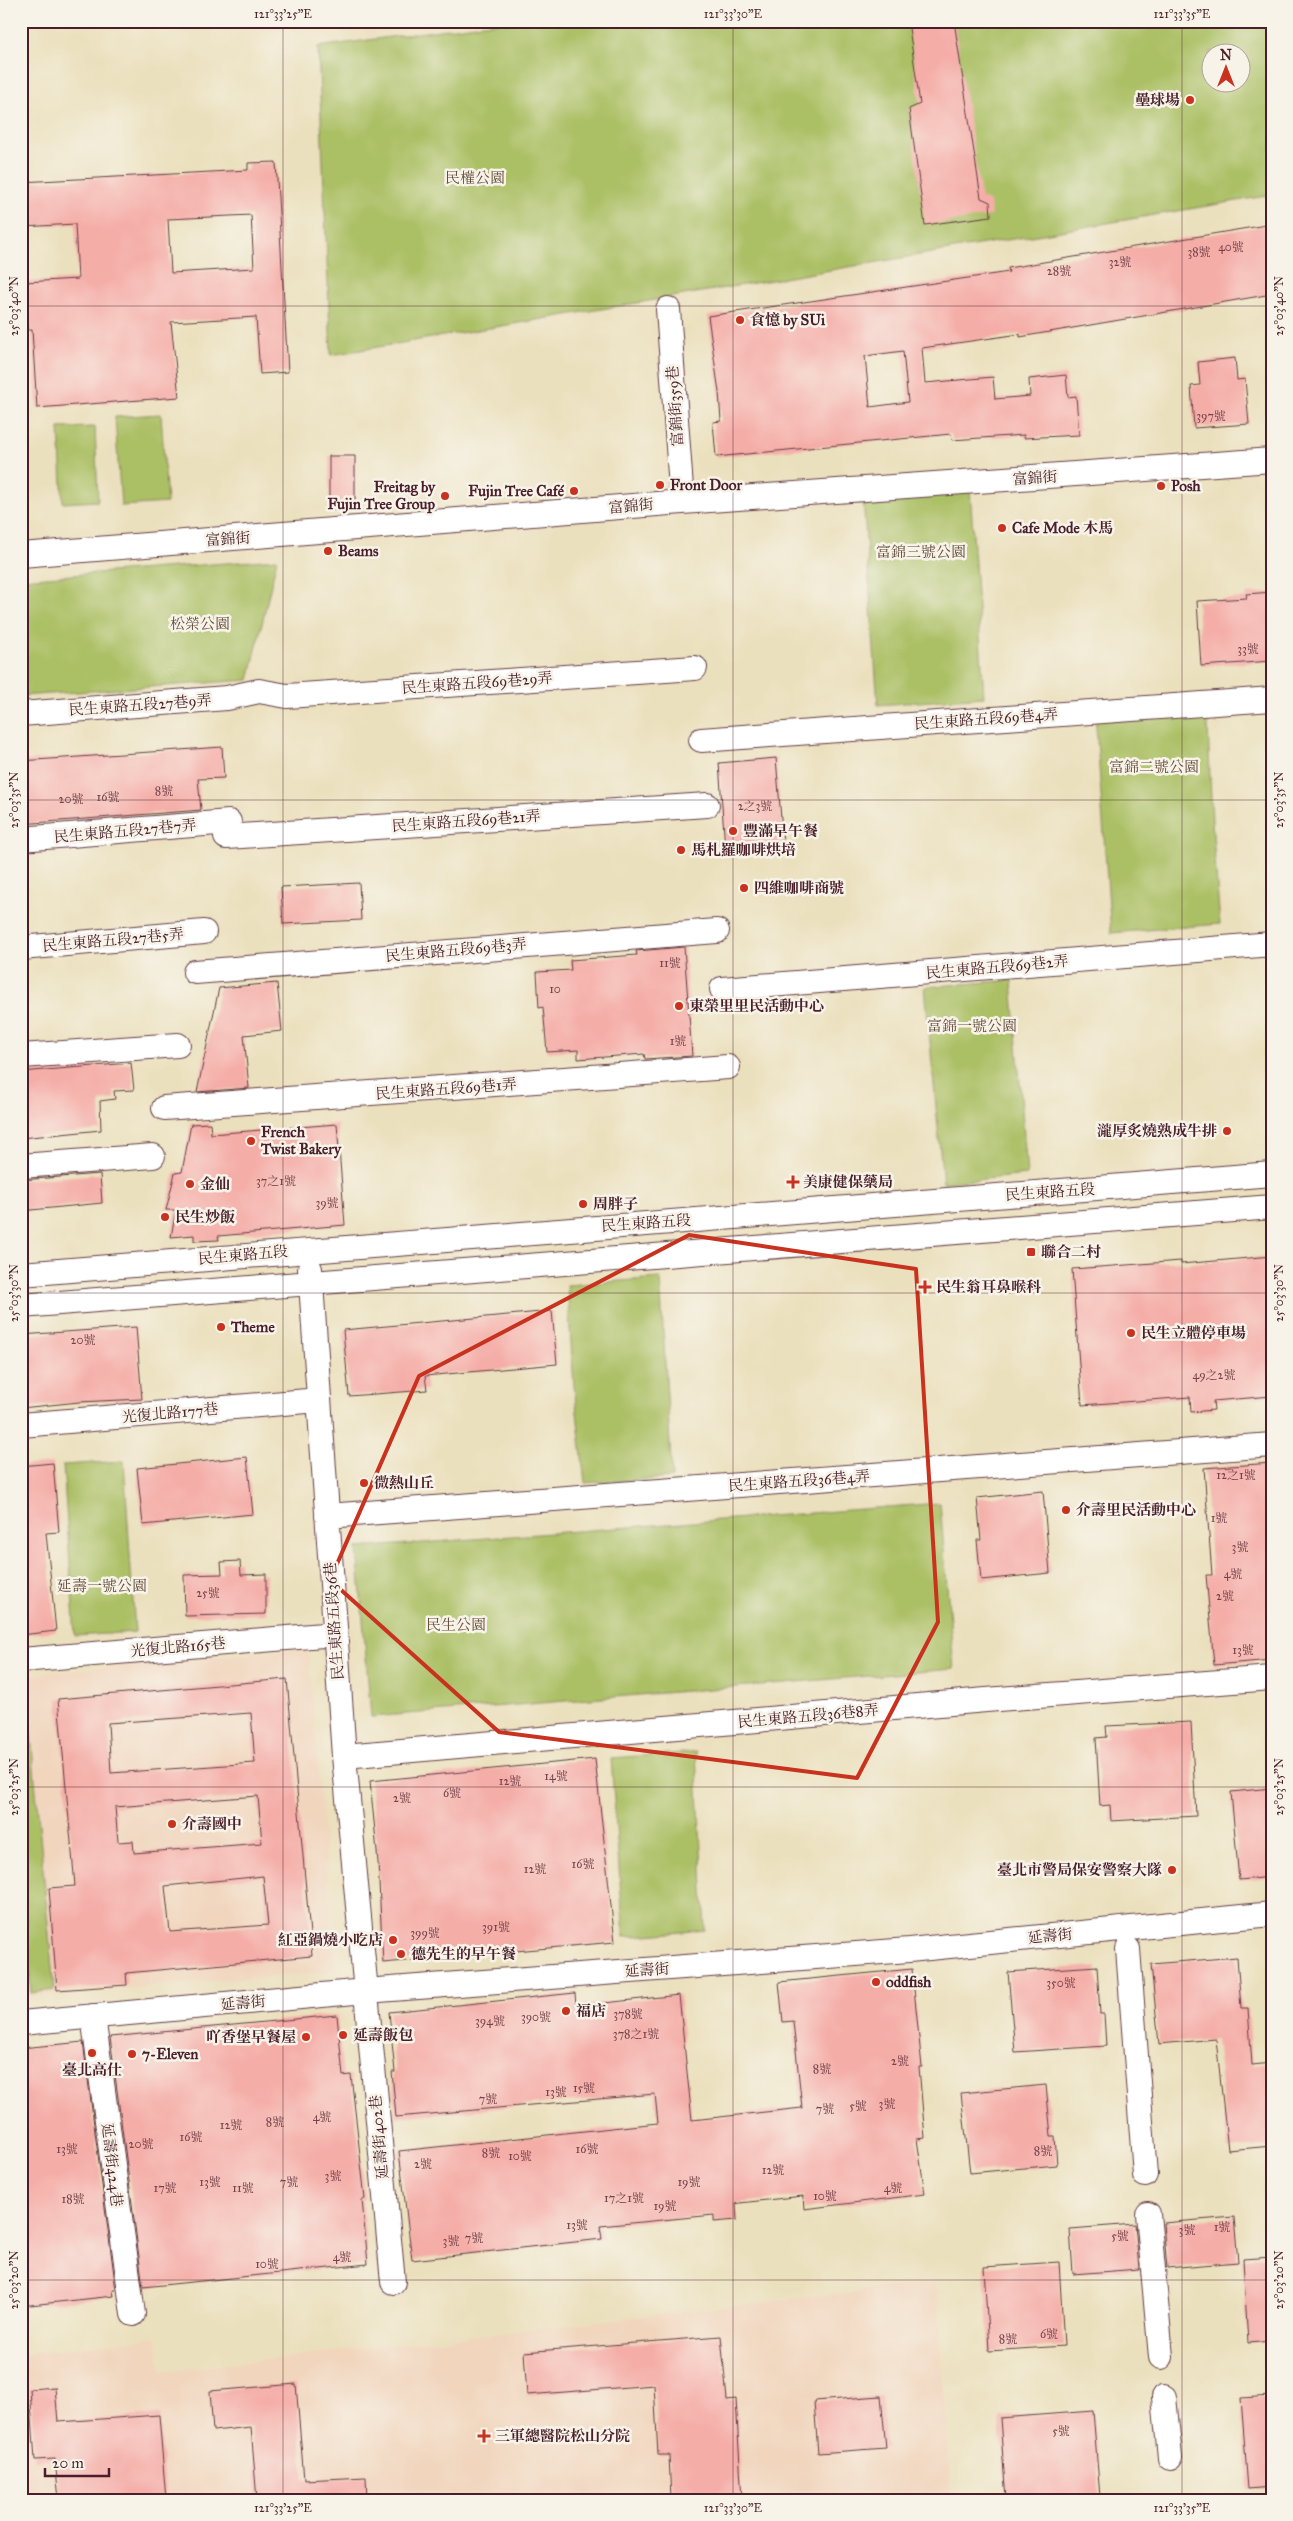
<svg xmlns="http://www.w3.org/2000/svg" width="1293" height="2521" viewBox="0 0 1293 2521" font-family="'IM FELL Great Primer','Noto Serif TC',serif">
<style>
.built{fill:#f1d5bd}
.green{fill:#abc065;stroke:#7a7048;fill-rule:evenodd}
.building{fill:#f5ada8;fill-rule:evenodd}
.lines{fill:none;stroke-linecap:round;stroke-linejoin:round}
.minor-casing{stroke:#623c41;stroke-width:26}
.minor{stroke:#fff;stroke-width:24}
.marked{fill:none;stroke:#c8321e;stroke-width:4;stroke-linejoin:round}
.ticks{fill:none;stroke:#4a1f2b;stroke-width:1;stroke-opacity:0.45}
.poi-dot{fill:#c8321e;stroke:#f7f3e8;stroke-width:2}
.labels{text-anchor:middle;dominant-baseline:central;stroke-width:5;stroke-linejoin:round;paint-order:stroke}
.number-label{font-size:12px;fill:#75424a}
.poi-label{font-size:15px;font-weight:bold;fill:#4a1f2b;stroke:#f7f3e8;text-anchor:start}
.park-label{font-size:15px;fill:#674f3c;stroke:#f7f3e8}
.street-label{font-size:15px;fill:#4a1f2b;stroke:#f7f3e8}
.neatline{fill:none;stroke:#4a1f2b;stroke-width:2}
.ticks-label{font-size:12px;text-anchor:middle;fill:#4a1f2b}
</style>
<rect width="100%" height="100%" fill="#f7f3e8"/>
<filter id="ink" filterUnits="userSpaceOnUse"><feTurbulence type="fractalNoise" baseFrequency=".02" numOctaves="2"/><feDisplacementMap in="SourceGraphic" scale="10" xChannelSelector="R" yChannelSelector="G"/><feConvolveMatrix kernelMatrix="1 2 1 2 8 2 1 2 1" color-interpolation-filters="sRGB"/></filter>
<filter id="wash" filterUnits="userSpaceOnUse"><feTurbulence type="fractalNoise" baseFrequency=".0096" numOctaves="4" result="noise"/><feDisplacementMap in="SourceGraphic" scale="20" xChannelSelector="R" yChannelSelector="G"/><feGaussianBlur stdDeviation="1.12" result="paint"/><feColorMatrix in="noise" values="0 0 0 0 0 0 0 0 0 0 0 0 0 0 0 0 0 1.4 0 .05"/><feComposite in="paint" operator="in"/></filter>
<g filter="url(#wash)">
<rect width="100%" height="100%" fill="#ebe0bd"/>
<path class="built" d="M 308,1648 L 335,1971 L 21,1997 L 21,1676 Z
M 937,2282 L 951,2500 L 21,2500 L 21,2355 L 156,2337 L 162,2372 Z"/>
<path class="green" d="M 505,21 L 1272,21 L 1272,195 L 331,355 L 318,47 ZM 1210,52 L 1240,52 L 1240,82 L 1210,82 Z
M 161,414 L 167,503 L 121,506 L 115,417 Z
M 95,427 L 98,501 L 63,503 L 59,428 Z
M 970,489 L 984,697 L 878,705 L 863,497 Z
M 277,559 L 249,680 L 21,696 L 21,579 Z
M 1207,703 L 1212,822 L 1220,924 L 1111,933 L 1095,712 Z
M 1012,980 L 1027,1175 L 943,1183 L 925,987 Z
M 660,1278 L 672,1478 L 585,1483 L 574,1386 L 567,1285 Z
M 124,1461 L 135,1632 L 75,1636 L 63,1465 Z
M 940,1503 L 954,1669 L 371,1717 L 357,1548 Z
M 27,1692 L 54,1990 L 31,1993 L 29,1966 L 21,1972 L 21,1938 L 26,1923 L 21,1873 L 21,1693 Z
M 696,1752 L 705,1930 L 624,1937 L 611,1758 Z"/>
<g id="blocks">
<path class="building" d="M 908,21 L 954,21 L 981,198 L 990,202 L 991,216 L 925,225 L 909,109 L 920,104 Z
M 276,162 L 288,372 L 260,374 L 256,317 L 171,322 L 179,397 L 37,408 L 32,330 L 28,330 L 25,282 L 78,279 L 75,224 L 23,227 L 21,182 L 248,170 L 248,163 ZM 251,215 L 254,268 L 171,273 L 168,219 Z
M 1272,224 L 1272,294 L 1020,337 L 1020,334 L 922,348 L 925,383 L 993,377 L 995,399 L 1030,396 L 1029,379 L 1066,375 L 1068,397 L 1076,396 L 1079,435 L 1024,438 L 1024,435 L 952,440 L 951,434 L 716,457 L 713,422 L 721,421 L 719,392 L 708,316 L 1009,272 L 1008,268 ZM 903,351 L 908,402 L 870,407 L 865,356 Z
M 1235,358 L 1237,380 L 1245,379 L 1249,424 L 1194,428 L 1191,386 L 1200,385 L 1198,362 Z
M 329,456 L 355,456 L 355,510 L 329,510 Z
M 1272,592 L 1272,661 L 1201,666 L 1197,601 L 1247,598 L 1246,594 Z
M 222,747 L 224,778 L 198,779 L 201,810 L 21,824 L 21,761 Z
M 776,758 L 783,843 L 725,848 L 719,763 Z
M 359,883 L 361,920 L 283,924 L 281,887 Z
M 684,947 L 692,1056 L 645,1059 L 644,1054 L 578,1059 L 578,1050 L 547,1052 L 543,1007 L 539,1008 L 537,972 L 571,970 L 570,960 L 637,955 L 636,951 Z
M 277,983 L 282,1031 L 244,1035 L 249,1088 L 197,1092 L 219,988 Z
M 131,1063 L 134,1090 L 114,1091 L 115,1099 L 100,1101 L 101,1130 L 21,1138 L 21,1072 Z
M 210,1123 L 211,1134 L 337,1124 L 345,1225 L 218,1236 L 219,1240 L 194,1241 L 194,1235 L 171,1237 L 176,1210 L 166,1210 L 175,1173 L 182,1172 L 191,1124 Z
M 100,1174 L 102,1203 L 21,1211 L 21,1180 Z
M 1272,1256 L 1272,1396 L 1213,1401 L 1214,1410 L 1191,1412 L 1190,1397 L 1082,1405 L 1072,1269 L 1181,1261 L 1181,1264 Z
M 552,1311 L 557,1364 L 425,1376 L 427,1390 L 349,1396 L 343,1330 Z
M 136,1327 L 142,1399 L 79,1402 L 21,1408 L 21,1335 Z
M 247,1457 L 253,1514 L 143,1525 L 137,1468 Z
M 53,1463 L 59,1532 L 46,1533 L 56,1631 L 21,1635 L 21,1466 Z
M 1272,1463 L 1272,1660 L 1214,1665 L 1206,1575 L 1212,1575 L 1204,1468 Z
M 1043,1491 L 1050,1573 L 981,1580 L 977,1540 L 981,1540 L 977,1498 Z
M 240,1561 L 241,1575 L 266,1574 L 266,1614 L 185,1616 L 184,1575 L 222,1574 L 221,1562 Z
M 287,1679 L 312,1956 L 126,1973 L 127,1985 L 57,1990 L 49,1888 L 75,1886 L 58,1699 ZM 251,1713 L 255,1763 L 111,1773 L 108,1723 ZM 258,1796 L 262,1843 L 134,1853 L 133,1841 L 118,1842 L 115,1807 ZM 263,1876 L 268,1925 L 170,1932 L 165,1886 Z
M 1191,1722 L 1196,1816 L 1111,1821 L 1110,1805 L 1100,1806 L 1096,1738 L 1107,1737 L 1106,1726 Z
M 595,1759 L 615,1942 L 383,1963 L 378,1862 L 370,1781 Z
M 1272,1788 L 1272,1877 L 1239,1880 L 1231,1792 Z
M 1237,1957 L 1241,2008 L 1248,2008 L 1252,2065 L 1272,2063 L 1272,2146 L 1228,2150 L 1216,2039 L 1159,2044 L 1151,1964 Z
M 1097,1966 L 1100,2014 L 1104,2014 L 1106,2046 L 1015,2052 L 1008,1972 Z
M 912,1969 L 922,2067 L 919,2067 L 925,2138 L 917,2139 L 925,2194 L 804,2209 L 803,2196 L 740,2203 L 736,2204 L 737,2220 L 714,2222 L 714,2215 L 600,2226 L 602,2239 L 412,2260 L 399,2151 L 658,2123 L 655,2094 L 396,2117 L 392,2072 L 395,2072 L 389,2012 L 575,1993 L 576,2006 L 679,1995 L 692,2120 L 802,2108 L 793,2021 L 783,2022 L 779,1982 Z
M 337,2015 L 343,2076 L 351,2075 L 365,2199 L 362,2200 L 368,2264 L 143,2287 L 110,2037 Z
M 83,2042 L 116,2290 L 113,2290 L 114,2296 L 21,2306 L 21,2048 Z
M 1046,2085 L 1051,2136 L 1055,2136 L 1057,2165 L 970,2173 L 961,2093 Z
M 1234,2217 L 1238,2262 L 1167,2268 L 1163,2223 Z
M 1135,2224 L 1139,2269 L 1073,2274 L 1070,2229 Z
M 1272,2257 L 1272,2341 L 1248,2343 L 1243,2259 Z
M 1059,2262 L 1064,2346 L 989,2351 L 984,2267 Z
M 721,2336 L 727,2400 L 736,2399 L 742,2500 L 671,2500 L 669,2455 L 658,2455 L 654,2385 L 527,2395 L 524,2352 Z
M 296,2384 L 304,2480 L 366,2477 L 367,2500 L 257,2500 L 251,2427 L 213,2431 L 210,2391 Z
M 55,2387 L 58,2422 L 159,2415 L 166,2500 L 59,2500 L 55,2459 L 35,2460 L 30,2389 Z
M 881,2396 L 886,2448 L 818,2453 L 814,2401 Z
M 1272,2396 L 1272,2487 L 1248,2489 L 1241,2398 Z
M 1093,2411 L 1100,2497 L 1006,2500 L 1000,2418 Z"/>
</g>
</g>
<g filter="url(#ink)">
<use href="#blocks" fill-opacity="0" stroke="#623c41" stroke-width="1"/>
<g class="lines">
<g class="minor-casing">
<path id="minor" d="M 668,309 L 682,502
M 21,555 L 682,502 L 1272,460
M 21,714 L 227,698 L 259,691 L 287,696 L 695,668
M 701,740 L 1272,699
M 226,837 L 707,805
M 21,839 L 229,822
M 21,948 L 204,932
M 195,972 L 717,931
M 722,989 L 1272,944
M 21,1056 L 178,1045
M 164,1108 L 728,1067
M 21,1166 L 153,1156
M 310,1269 L 344,1756 L 393,2282
M 21,1274 L 1272,1174
M 21,1306 L 1272,1207
M 21,1425 L 319,1400
M 327,1516 L 1272,1445
M 21,1660 L 335,1634
M 344,1756 L 986,1700 L 1272,1678
M 1128,1949 L 1145,2175
M 93,2016 L 133,2314
M 21,2023 L 365,1991 L 909,1950 L 1272,1914
M 1148,2214 L 1161,2357
M 1164,2397 L 1170,2458"/>
</g>
<use href="#minor" class="minor"/>
</g>
</g>
<path class="marked" d="M 689,1235 L 916,1269 L 938,1622 L 857,1778 L 499,1732 L 330,1580 L 419,1376 Z"/>
<path class="ticks" d="M 283,21 L 283,2500M 733,21 L 733,2500M 1182,21 L 1182,2500M 21,306 L 1272,306M 21,800 L 1272,800M 21,1293 L 1272,1293M 21,1787 L 1272,1787M 21,2280 L 1272,2280"/>
<g class="poi-dot">
<circle cx="1190" cy="100" r="5"/>
<circle cx="740" cy="320" r="5"/>
<circle cx="660" cy="485" r="5"/>
<circle cx="1161" cy="486" r="5"/>
<circle cx="574" cy="491" r="5"/>
<circle cx="445" cy="496" r="5"/>
<circle cx="1002" cy="528" r="5"/>
<circle cx="328" cy="551" r="5"/>
<circle cx="733" cy="831" r="5"/>
<circle cx="681" cy="850" r="5"/>
<circle cx="744" cy="888" r="5"/>
<circle cx="679" cy="1006" r="5"/>
<circle cx="1227" cy="1131" r="5"/>
<circle cx="251" cy="1141" r="5"/>
<path d="M790.5 1174.5h5v5h5v5h-5v5h-5v-5h-5v-5h5z"/>
<circle cx="190" cy="1184" r="5"/>
<circle cx="583" cy="1204" r="5"/>
<circle cx="165" cy="1217" r="5"/>
<rect x="1026" y="1247" width="10" height="10" rx="2.5"/>
<path d="M922.5 1279.5h5v5h5v5h-5v5h-5v-5h-5v-5h5z"/>
<circle cx="221" cy="1327" r="5"/>
<circle cx="1131" cy="1333" r="5"/>
<circle cx="364" cy="1483" r="5"/>
<circle cx="1066" cy="1510" r="5"/>
<circle cx="172" cy="1824" r="5"/>
<circle cx="1172" cy="1870" r="5"/>
<circle cx="393" cy="1940" r="5"/>
<circle cx="401" cy="1954" r="5"/>
<circle cx="876" cy="1982" r="5"/>
<circle cx="566" cy="2011" r="5"/>
<circle cx="343" cy="2035" r="5"/>
<circle cx="306" cy="2037" r="5"/>
<circle cx="92" cy="2053" r="5"/>
<circle cx="132" cy="2054" r="5"/>
<path d="M481.5 2428.5h5v5h5v5h-5v5h-5v-5h-5v-5h5z"/>
</g>
<g class="labels">
<g class="number-label">
<text x="1231" y="247">40號</text>
<text x="1199" y="252">38號</text>
<text x="1120" y="262">32號</text>
<text x="1059" y="271">28號</text>
<text x="1211" y="416">397號</text>
<text x="1248" y="649">33號</text>
<text x="164" y="791">8號</text>
<text x="108" y="797">16號</text>
<text x="71" y="799">20號</text>
<text x="755" y="806">2之3號</text>
<text x="670" y="963">11號</text>
<text x="555" y="989">10</text>
<text x="678" y="1041">1號</text>
<text x="276" y="1181">37之1號</text>
<text x="327" y="1203">39號</text>
<text x="83" y="1340">20號</text>
<text x="1214" y="1375">49之2號</text>
<text x="1236" y="1475">12之1號</text>
<text x="1219" y="1518">1號</text>
<text x="1240" y="1547">3號</text>
<text x="1233" y="1574">4號</text>
<text x="208" y="1593">25號</text>
<text x="1225" y="1596">2號</text>
<text x="1243" y="1650">13號</text>
<text x="556" y="1776">14號</text>
<text x="510" y="1781">12號</text>
<text x="452" y="1793">6號</text>
<text x="402" y="1798">2號</text>
<text x="583" y="1864">16號</text>
<text x="535" y="1869">12號</text>
<text x="496" y="1927">391號</text>
<text x="425" y="1933">399號</text>
<text x="1061" y="1983">350號</text>
<text x="628" y="2014">378號</text>
<text x="536" y="2017">390號</text>
<text x="490" y="2021">394號</text>
<text x="636" y="2034">378之1號</text>
<text x="900" y="2061">2號</text>
<text x="822" y="2069">8號</text>
<text x="584" y="2088">15號</text>
<text x="556" y="2092">13號</text>
<text x="488" y="2099">7號</text>
<text x="887" y="2104">3號</text>
<text x="858" y="2106">5號</text>
<text x="825" y="2109">7號</text>
<text x="322" y="2117">4號</text>
<text x="275" y="2122">8號</text>
<text x="231" y="2125">12號</text>
<text x="191" y="2137">16號</text>
<text x="141" y="2144">20號</text>
<text x="67" y="2149">13號</text>
<text x="587" y="2149">16號</text>
<text x="1043" y="2151">8號</text>
<text x="491" y="2153">8號</text>
<text x="520" y="2156">10號</text>
<text x="423" y="2164">2號</text>
<text x="773" y="2170">12號</text>
<text x="333" y="2176">3號</text>
<text x="210" y="2182">13號</text>
<text x="289" y="2182">7號</text>
<text x="689" y="2182">19號</text>
<text x="165" y="2188">17號</text>
<text x="243" y="2188">11號</text>
<text x="893" y="2188">4號</text>
<text x="825" y="2196">10號</text>
<text x="624" y="2198">17之1號</text>
<text x="73" y="2199">18號</text>
<text x="665" y="2206">19號</text>
<text x="577" y="2225">13號</text>
<text x="1222" y="2227">1號</text>
<text x="1187" y="2230">3號</text>
<text x="1120" y="2236">5號</text>
<text x="474" y="2238">7號</text>
<text x="451" y="2241">3號</text>
<text x="342" y="2257">4號</text>
<text x="267" y="2264">10號</text>
<text x="1049" y="2334">6號</text>
<text x="1008" y="2339">8號</text>
<text x="1061" y="2431">5號</text>
</g>
<g class="poi-label">
<text x="1180" y="100" text-anchor="end">壘球場</text>
<text x="750" y="320">食憶 by SUi</text>
<text x="670" y="485">Front Door</text>
<text x="1171" y="486">Posh</text>
<text x="435" y="487" text-anchor="end">Freitag by<tspan x="435" dy="17">Fujin Tree Group</tspan></text>
<text x="564" y="491" text-anchor="end">Fujin Tree Café</text>
<text x="1012" y="528">Cafe Mode 木馬</text>
<text x="338" y="551">Beams</text>
<text x="743" y="831">豐滿早午餐</text>
<text x="691" y="850">馬札羅咖啡烘培</text>
<text x="754" y="888">四維咖啡商號</text>
<text x="689" y="1006">東榮里里民活動中心</text>
<text x="1217" y="1131" text-anchor="end">瀧厚炙燒熟成牛排</text>
<text x="261" y="1132">French<tspan x="261" dy="17">Twist Bakery</tspan></text>
<text x="803" y="1182">美康健保藥局</text>
<text x="200" y="1184">金仙</text>
<text x="593" y="1204">周胖子</text>
<text x="175" y="1217">民生炒飯</text>
<text x="1041" y="1252">聯合二村</text>
<text x="936" y="1287">民生翁耳鼻喉科</text>
<text x="231" y="1327">Theme</text>
<text x="1141" y="1333">民生立體停車場</text>
<text x="374" y="1483">微熱山丘</text>
<text x="1076" y="1510">介壽里民活動中心</text>
<text x="182" y="1824">介壽國中</text>
<text x="1162" y="1870" text-anchor="end">臺北市警局保安警察大隊</text>
<text x="383" y="1940" text-anchor="end">紅亞鍋燒小吃店</text>
<text x="411" y="1954">德先生的早午餐</text>
<text x="886" y="1982">oddfish</text>
<text x="576" y="2011">福店</text>
<text x="353" y="2035">延壽飯包</text>
<text x="296" y="2037" text-anchor="end">吖香堡早餐屋</text>
<text x="142" y="2054">7-Eleven</text>
<text x="92" y="2070" text-anchor="middle">臺北高仕</text>
<text x="495" y="2436">三軍總醫院松山分院</text>
</g>
<g class="park-label">
<text x="475" y="178">民權公園</text>
<text x="921" y="552">富錦三號公園</text>
<text x="200" y="624">松榮公園</text>
<text x="1154" y="767">富錦二號公園</text>
<text x="972" y="1026">富錦一號公園</text>
<text x="102" y="1586">延壽一號公園</text>
<text x="456" y="1625">民生公園</text>
</g>
<g class="street-label">
<text transform="translate(675 406) rotate(-94)">富錦街359巷</text>
<text transform="translate(1035 478) rotate(-4)">富錦街</text>
<text transform="translate(631 506) rotate(-5)">富錦街</text>
<text transform="translate(228 539) rotate(-4)">富錦街</text>
<text transform="translate(477 683) rotate(-4)">民生東路五段69巷29弄</text>
<text transform="translate(140 705) rotate(-4)">民生東路五段27巷9弄</text>
<text transform="translate(986 719) rotate(-4)">民生東路五段69巷4弄</text>
<text transform="translate(466 821) rotate(-4)">民生東路五段69巷21弄</text>
<text transform="translate(125 831) rotate(-5)">民生東路五段27巷7弄</text>
<text transform="translate(113 940) rotate(-5)">民生東路五段27巷5弄</text>
<text transform="translate(456 950) rotate(-5)">民生東路五段69巷3弄</text>
<text transform="translate(997 967) rotate(-5)">民生東路五段69巷2弄</text>
<text transform="translate(446 1089) rotate(-4)">民生東路五段69巷1弄</text>
<text transform="translate(1050 1192) rotate(-4)">民生東路五段</text>
<text transform="translate(646 1223) rotate(-4)">民生東路五段</text>
<text transform="translate(243 1255) rotate(-5)">民生東路五段</text>
<text transform="translate(170 1413) rotate(-5)">光復北路177巷</text>
<text transform="translate(799 1481) rotate(-4)">民生東路五段36巷4弄</text>
<text transform="translate(334 1621) rotate(-94)">民生東路五段36巷</text>
<text transform="translate(178 1647) rotate(-5)">光復北路165巷</text>
<text transform="translate(808 1716) rotate(-5)">民生東路五段36巷8弄</text>
<text transform="translate(1050 1936) rotate(-6)">延壽街</text>
<text transform="translate(647 1970) rotate(-4)">延壽街</text>
<text transform="translate(243 2003) rotate(-5)">延壽街</text>
<text transform="translate(379 2137) rotate(-95)">延壽街402巷</text>
<text transform="translate(112 2165) rotate(83)">延壽街424巷</text>
</g>
</g>
<rect width="1293" height="2521" fill="none" stroke="#f7f3e8" stroke-width="55"/>
<g transform="translate(1226 68)"><circle r="24" fill="#f7f3e8" stroke="#b29e9c"/>
<path d="M0-4L9 19L0 12L-9 19Z" fill="#c8321e"/>
<text y="-8" font-size="14" font-weight="bold" text-anchor="middle" fill="#4a1f2b">N</text>
</g>
<path d="M45 2468v8h64v-8" fill="none" stroke="#4a1f2b" stroke-width="2.5"/>
<text x="52" y="2468" font-size="15" fill="#4a1f2b" stroke="#f7f3e8" stroke-width="4" paint-order="stroke">20 m</text>
<rect x="28" y="28" width="1238" height="2466" class="neatline"/>
<g class="ticks-label">
<text x="283" y="18">121°33'25"E</text>
<text x="733" y="18">121°33'30"E</text>
<text x="1182" y="18">121°33'35"E</text>
<text transform="translate(14 306) rotate(-90)" y="4">25°03'40"N</text>
<text transform="translate(1279 306) rotate(-90)" y="4">25°03'40"N</text>
<text transform="translate(14 800) rotate(-90)" y="4">25°03'35"N</text>
<text transform="translate(1279 800) rotate(-90)" y="4">25°03'35"N</text>
<text transform="translate(14 1293) rotate(-90)" y="4">25°03'30"N</text>
<text transform="translate(1279 1293) rotate(-90)" y="4">25°03'30"N</text>
<text transform="translate(14 1787) rotate(-90)" y="4">25°03'25"N</text>
<text transform="translate(1279 1787) rotate(-90)" y="4">25°03'25"N</text>
<text transform="translate(14 2280) rotate(-90)" y="4">25°03'20"N</text>
<text transform="translate(1279 2280) rotate(-90)" y="4">25°03'20"N</text>
<text x="283" y="2512">121°33'25"E</text>
<text x="733" y="2512">121°33'30"E</text>
<text x="1182" y="2512">121°33'35"E</text>
</g>
</svg>
